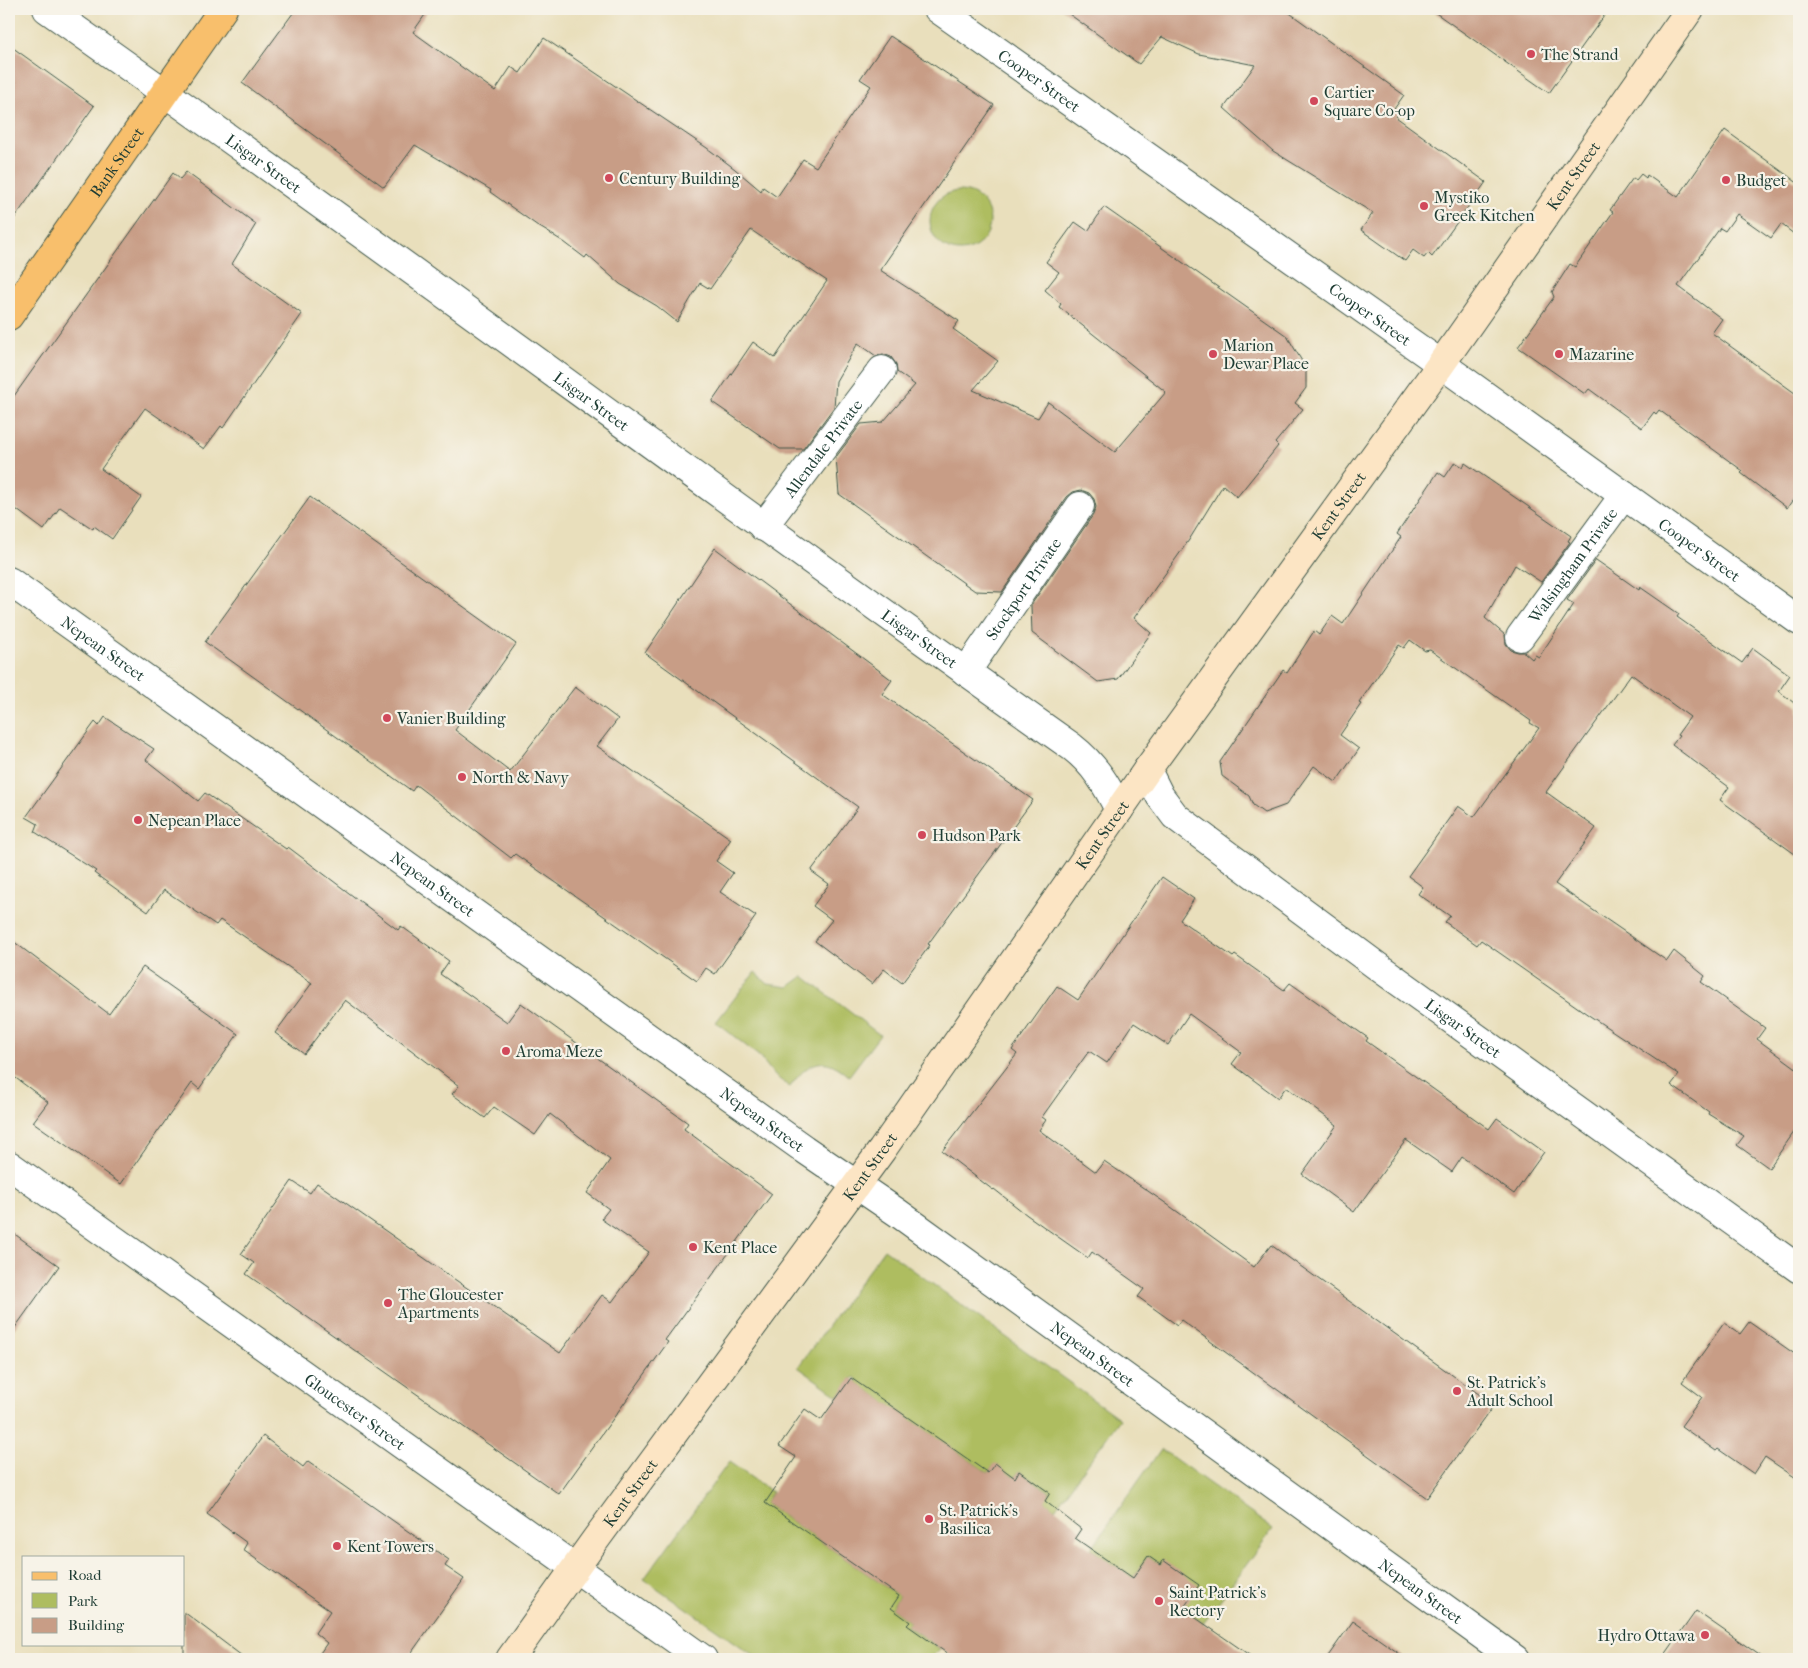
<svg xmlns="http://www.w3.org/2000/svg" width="1808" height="1668" viewBox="0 0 1808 1668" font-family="'IM FELL French Canon',serif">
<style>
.green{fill:#aebd60;stroke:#667d4a}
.building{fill:#c89d86}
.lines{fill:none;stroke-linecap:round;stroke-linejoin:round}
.street-casing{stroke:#3d5548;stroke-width:30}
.secondary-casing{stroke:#3d5548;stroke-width:30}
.primary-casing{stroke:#3d5548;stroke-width:30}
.street{stroke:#fff;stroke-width:28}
.secondary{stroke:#fce5c4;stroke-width:28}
.primary{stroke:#f8bf6c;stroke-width:28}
.poi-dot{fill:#d1495b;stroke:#f7f3e8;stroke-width:2}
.labels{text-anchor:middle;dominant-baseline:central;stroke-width:4.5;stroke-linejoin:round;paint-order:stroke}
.poi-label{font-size:16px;fill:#1f3d34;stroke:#f7f3e8;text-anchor:start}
.street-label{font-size:16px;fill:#1f3d34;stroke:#f7f3e8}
</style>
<rect width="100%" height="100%" fill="#f7f3e8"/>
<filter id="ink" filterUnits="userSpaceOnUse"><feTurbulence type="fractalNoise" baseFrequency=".02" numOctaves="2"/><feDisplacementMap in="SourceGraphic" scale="10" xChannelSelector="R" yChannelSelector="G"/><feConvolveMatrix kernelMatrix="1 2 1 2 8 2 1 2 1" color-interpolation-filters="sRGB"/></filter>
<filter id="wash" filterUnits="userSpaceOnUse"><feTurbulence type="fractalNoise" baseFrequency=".0096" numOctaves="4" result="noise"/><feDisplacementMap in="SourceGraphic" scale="20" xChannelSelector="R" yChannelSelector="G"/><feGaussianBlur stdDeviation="1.12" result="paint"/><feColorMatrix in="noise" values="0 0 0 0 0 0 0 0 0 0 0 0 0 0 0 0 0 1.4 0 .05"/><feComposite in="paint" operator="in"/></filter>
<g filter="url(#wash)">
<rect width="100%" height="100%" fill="#e9dfbc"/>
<path class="green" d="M930 221a30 30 0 1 1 60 0a30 30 0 1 1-60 0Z
M 755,972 L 768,984 L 788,987 L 803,976 L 880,1035 L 849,1076 C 844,1072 838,1067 833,1065 C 814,1056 799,1074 790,1087 L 775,1076 L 760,1057 L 716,1022 Z
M 884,1249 L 1120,1419 L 1055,1509 L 1044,1501 L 1050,1492 L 1019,1471 L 1015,1478 L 995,1464 L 988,1473 L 856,1382 L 857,1379 L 854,1377 L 838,1396 L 798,1367 Z
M 1161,1449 L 1273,1529 L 1203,1623 L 1183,1609 L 1163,1561 L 1161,1565 L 1148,1556 L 1133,1578 L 1091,1549 Z
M 729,1462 L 772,1492 L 765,1503 L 899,1596 L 891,1608 L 910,1622 L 907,1626 L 940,1649 L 930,1659 L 759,1659 L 644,1579 Z"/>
<g id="blocks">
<path class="building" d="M 296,9 L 429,9 L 413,32 L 495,91 L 511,67 L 520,73 L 544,38 L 707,148 L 735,169 L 761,191 L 763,187 L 777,197 L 803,159 L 816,167 L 871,86 L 860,79 L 890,36 L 994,105 L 880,270 L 959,321 L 953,329 L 998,361 L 973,390 L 1038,418 L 1048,402 L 1115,452 L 1166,392 L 1059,307 L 1061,304 L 1045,290 L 1059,272 L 1046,262 L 1075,222 L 1088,231 L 1104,207 L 1287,336 L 1306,368 L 1306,388 L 1295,403 L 1303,409 L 1275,443 L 1278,446 L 1237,497 L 1223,485 L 1189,540 L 1134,618 L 1151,633 L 1118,679 L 1098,682 L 1032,633 L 1031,605 L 1093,515 L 1096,507 L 1094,499 L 1089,493 L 1081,490 L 1073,492 L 1067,497 L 1002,592 L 975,591 L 839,494 L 836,457 L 861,424 L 883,422 L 915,385 L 897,372 L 896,364 L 891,357 L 883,354 L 876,356 L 858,343 L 836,381 L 834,407 L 803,449 L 780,449 L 712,402 L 753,342 L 775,358 L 827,281 L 751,230 L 710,289 L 700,283 L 677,322 L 657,306 L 620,284 L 587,255 L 585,258 L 564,242 L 538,226 L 490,192 L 491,190 L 415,145 L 384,187 L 242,83 Z
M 1062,9 L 1284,9 L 1404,95 L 1394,109 L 1399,113 L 1396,117 L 1486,182 L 1432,257 L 1428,253 L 1424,258 L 1413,250 L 1405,261 L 1361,230 L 1373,213 L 1273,151 L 1224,108 L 1255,65 L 1199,54 L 1162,37 L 1139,64 Z
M 1430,9 L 1609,9 L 1549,93 Z
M 9,45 L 94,106 L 9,226 Z
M 1725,130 L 1799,184 L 1799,238 L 1781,224 L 1771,238 L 1737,214 L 1725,231 L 1720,228 L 1678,286 L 1722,319 L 1712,333 L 1799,396 L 1799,491 L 1787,508 L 1741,473 L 1743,471 L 1659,410 L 1656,414 L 1654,412 L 1642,428 L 1589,389 L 1585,394 L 1518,347 L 1554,297 L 1552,292 L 1570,264 L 1575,267 L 1613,212 L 1610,210 L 1633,178 L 1636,180 L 1641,174 L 1646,178 L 1647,175 L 1678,197 Z
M 186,172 L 256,224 L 232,264 L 302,314 L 223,428 L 221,426 L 204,449 L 145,408 L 101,469 L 141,497 L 112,539 L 94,526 L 93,529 L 60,507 L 44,530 L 9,504 L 9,403 L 173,173 L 180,179 Z
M 1455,462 L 1463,467 L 1465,463 L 1571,536 L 1568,541 L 1570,542 L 1541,582 L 1515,565 L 1485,618 L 1505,635 L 1506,644 L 1511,650 L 1518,652 L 1524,652 L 1532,659 L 1535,655 L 1539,657 L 1574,604 L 1567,600 L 1596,560 L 1639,590 L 1640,587 L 1679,614 L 1677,617 L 1742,663 L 1753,648 L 1790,675 L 1779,691 L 1799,707 L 1799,857 L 1720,800 L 1729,787 L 1672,745 L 1679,736 L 1677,735 L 1690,717 L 1631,674 L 1546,792 L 1596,828 L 1555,884 L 1667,961 L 1674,951 L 1705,976 L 1701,982 L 1765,1028 L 1757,1039 L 1799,1070 L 1799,1125 L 1769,1168 L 1737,1145 L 1744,1136 L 1708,1114 L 1709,1112 L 1671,1085 L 1679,1075 L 1590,1016 L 1481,940 L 1477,945 L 1445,922 L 1450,916 L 1418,894 L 1423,887 L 1408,876 L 1458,806 L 1474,817 L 1539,728 L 1530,723 L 1531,721 L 1430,650 L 1425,651 L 1410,640 L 1404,648 L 1399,645 L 1359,703 L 1361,704 L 1340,735 L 1359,749 L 1336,782 L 1314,766 L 1286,805 L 1264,813 L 1253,805 L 1249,796 L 1222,776 L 1220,762 L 1283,670 L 1287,673 L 1314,631 L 1319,635 L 1332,616 L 1343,624 L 1401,537 L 1397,534 L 1438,472 L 1445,477 Z
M 310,497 L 516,644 L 455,730 L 510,772 L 575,687 L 618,719 L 597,746 L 731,839 L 716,861 L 733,873 L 720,892 L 756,916 L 715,974 L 706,968 L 697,981 L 515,854 L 511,858 L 416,785 L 412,791 L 205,642 Z
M 715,548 L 892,680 L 882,694 L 1033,800 L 928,944 L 930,945 L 902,983 L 884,969 L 872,984 L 815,941 L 832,920 L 813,906 L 829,884 L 811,871 L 858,807 L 645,653 Z
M 105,717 L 154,749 L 146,760 L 198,801 L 205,793 L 286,849 L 288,847 L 398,930 L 401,926 L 449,961 L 440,974 L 507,1022 L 521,1003 L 688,1123 L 684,1129 L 772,1194 L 665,1340 L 668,1342 L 559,1494 L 246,1274 L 254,1263 L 241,1254 L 292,1181 L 310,1193 L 317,1183 L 560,1353 L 602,1295 L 612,1302 L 649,1252 L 601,1219 L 609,1209 L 587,1193 L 610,1160 L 550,1114 L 535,1135 L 494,1107 L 485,1118 L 452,1094 L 459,1086 L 345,1000 L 304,1054 L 275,1033 L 312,983 L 220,920 L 216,925 L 164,890 L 148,912 L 94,873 L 96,871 L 35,832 L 38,824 L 26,817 L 95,722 L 99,726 Z
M 1162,877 L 1194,899 L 1180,920 L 1233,957 L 1235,955 L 1284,990 L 1290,983 L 1368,1038 L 1366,1041 L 1489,1129 L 1497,1118 L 1544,1152 L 1514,1194 L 1462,1157 L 1452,1172 L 1406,1140 L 1354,1212 L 1302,1174 L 1337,1125 L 1286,1087 L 1278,1098 L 1232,1064 L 1241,1052 L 1189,1014 L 1168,1045 L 1134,1023 L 1107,1063 L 1089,1051 L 1042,1117 L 1046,1120 L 1039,1130 L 1096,1172 L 1104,1161 L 1164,1202 L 1254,1267 L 1271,1245 L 1494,1405 L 1427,1498 L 1181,1320 L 1177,1325 L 1138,1297 L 1144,1289 L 1092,1252 L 1088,1258 L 1027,1215 L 994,1189 L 993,1190 L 942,1151 L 1017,1054 L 1012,1050 L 1057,986 L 1078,1000 Z
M 9,938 L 109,1014 L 143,967 L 238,1034 L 199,1089 L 192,1083 L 121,1184 L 33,1122 L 48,1102 L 9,1073 Z
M 9,1230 L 59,1266 L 9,1336 Z
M 1749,1322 L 1799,1357 L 1799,1480 L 1765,1457 L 1754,1474 L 1718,1449 L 1716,1451 L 1681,1426 L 1702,1397 L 1682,1382 L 1724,1323 L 1740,1334 Z
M 851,1378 L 988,1473 L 995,1463 L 1015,1478 L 1019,1471 L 1050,1493 L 1045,1501 L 1081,1529 L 1075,1538 L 1133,1578 L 1148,1556 L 1161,1565 L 1163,1560 L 1199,1585 L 1183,1609 L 1255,1659 L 955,1659 L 907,1625 L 910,1622 L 891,1608 L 899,1596 L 765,1503 L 796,1457 L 779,1446 L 805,1409 L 821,1420 Z
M 263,1436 L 303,1467 L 308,1461 L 449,1560 L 445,1566 L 464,1579 L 407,1659 L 316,1659 L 327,1643 L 315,1633 L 330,1611 L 243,1550 L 247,1543 L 207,1514 Z
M 1696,1611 L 1765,1659 L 1662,1659 Z
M 184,1612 L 246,1659 L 184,1659 Z
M 1353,1621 L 1407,1659 L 1326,1659 Z"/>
</g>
</g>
<g filter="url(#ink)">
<use href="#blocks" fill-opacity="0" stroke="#3d5548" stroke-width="1"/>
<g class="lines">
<g class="street-casing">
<g id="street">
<path id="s1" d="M 47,9 C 391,251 728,504 1072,747 C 1094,764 1107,785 1119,810"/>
<path id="s2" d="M 938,9 L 1441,364 L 1799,621"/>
<path id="s3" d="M 763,527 L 882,370"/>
<path id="s4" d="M 9,581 L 804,1149 L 898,1213 L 1515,1659"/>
<path id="s5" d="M 1520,637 L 1624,495"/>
<path id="s6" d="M 966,672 L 1080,506"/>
<path id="s7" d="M 1147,770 L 1160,796 L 1175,816 L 1377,966 L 1799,1269"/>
<path id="s8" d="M 9,1165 L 703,1659"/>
</g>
</g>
<g class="secondary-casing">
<g id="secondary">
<path id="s9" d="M 510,1659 L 596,1539 L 882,1150 L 1147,770 L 1441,364 L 1690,9"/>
</g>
</g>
<g class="primary-casing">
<g id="primary">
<path id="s10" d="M 9,316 L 223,9"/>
</g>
</g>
<use href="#street" class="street"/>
<use href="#secondary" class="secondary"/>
<use href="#primary" class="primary"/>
</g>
</g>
<g class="poi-dot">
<circle cx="1531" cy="54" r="5"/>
<circle cx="1314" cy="101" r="5"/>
<circle cx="609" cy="178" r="5"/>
<circle cx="1726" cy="180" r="5"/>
<circle cx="1424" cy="206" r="5"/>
<circle cx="1213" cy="354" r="5"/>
<circle cx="1559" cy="354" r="5"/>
<circle cx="387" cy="718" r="5"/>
<circle cx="462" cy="777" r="5"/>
<circle cx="138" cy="820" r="5"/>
<circle cx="922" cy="835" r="5"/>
<circle cx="506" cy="1051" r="5"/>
<circle cx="693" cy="1247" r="5"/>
<circle cx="388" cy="1303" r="5"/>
<circle cx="1457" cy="1391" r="5"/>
<circle cx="929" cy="1519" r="5"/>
<circle cx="337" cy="1546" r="5"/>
<circle cx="1159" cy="1601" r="5"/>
<circle cx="1705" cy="1635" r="5"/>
</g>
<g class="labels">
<g class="poi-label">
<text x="1541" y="54">The Strand</text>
<text x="1324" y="92">Cartier<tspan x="1324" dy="18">Square Co-op</tspan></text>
<text x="619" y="178">Century Building</text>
<text x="1736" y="180">Budget</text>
<text x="1434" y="197">Mystiko<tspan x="1434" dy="18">Greek Kitchen</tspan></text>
<text x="1223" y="345">Marion<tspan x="1223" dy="18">Dewar Place</tspan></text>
<text x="1569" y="354">Mazarine</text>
<text x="397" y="718">Vanier Building</text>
<text x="472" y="777">North &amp; Navy</text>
<text x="148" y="820">Nepean Place</text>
<text x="932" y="835">Hudson Park</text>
<text x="516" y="1051">Aroma Meze</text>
<text x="703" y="1247">Kent Place</text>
<text x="398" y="1294">The Gloucester<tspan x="398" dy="18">Apartments</tspan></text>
<text x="1467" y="1382">St. Patrick's<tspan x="1467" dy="18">Adult School</tspan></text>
<text x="939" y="1510">St. Patrick's<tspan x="939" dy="18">Basilica</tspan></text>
<text x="347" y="1546">Kent Towers</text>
<text x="1169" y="1592">Saint Patrick's<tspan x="1169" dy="18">Rectory</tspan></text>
<text x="1695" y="1635" text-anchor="end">Hydro Ottawa</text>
</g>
<g class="street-label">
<text stroke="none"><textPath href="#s2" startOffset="124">Cooper Street</textPath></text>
<text stroke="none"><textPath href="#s10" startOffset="188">Bank Street</textPath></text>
<text stroke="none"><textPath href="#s1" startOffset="266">Lisgar Street</textPath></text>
<text stroke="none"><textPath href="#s9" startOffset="1825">Kent Street</textPath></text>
<text stroke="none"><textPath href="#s2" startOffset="529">Cooper Street</textPath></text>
<text stroke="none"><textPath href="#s1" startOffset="671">Lisgar Street</textPath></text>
<text stroke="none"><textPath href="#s3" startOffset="99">Allendale Private</textPath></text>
<text stroke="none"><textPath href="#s9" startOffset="1420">Kent Street</textPath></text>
<text stroke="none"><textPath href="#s2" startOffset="934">Cooper Street</textPath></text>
<text stroke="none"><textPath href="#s5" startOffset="89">Walsingham Private</textPath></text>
<text stroke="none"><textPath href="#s6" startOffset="101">Stockport Private</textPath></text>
<text stroke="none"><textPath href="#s1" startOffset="1076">Lisgar Street</textPath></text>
<text stroke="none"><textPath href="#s4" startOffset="116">Nepean Street</textPath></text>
<text stroke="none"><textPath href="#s9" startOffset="1015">Kent Street</textPath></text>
<text stroke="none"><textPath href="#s4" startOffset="521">Nepean Street</textPath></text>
<text stroke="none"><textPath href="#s7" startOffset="412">Lisgar Street</textPath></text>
<text stroke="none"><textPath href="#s4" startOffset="926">Nepean Street</textPath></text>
<text stroke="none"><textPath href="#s9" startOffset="610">Kent Street</textPath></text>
<text stroke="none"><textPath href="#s4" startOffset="1331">Nepean Street</textPath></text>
<text stroke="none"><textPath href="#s8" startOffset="425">Gloucester Street</textPath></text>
<text stroke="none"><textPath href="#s9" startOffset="205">Kent Street</textPath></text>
<text stroke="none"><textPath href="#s4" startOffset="1736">Nepean Street</textPath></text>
</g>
</g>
<rect width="1808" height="1668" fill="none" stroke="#f7f3e8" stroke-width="30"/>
<rect x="22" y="1556" width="162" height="90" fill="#f7f3e8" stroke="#a1aaa0"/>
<rect x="32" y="1572" width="25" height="8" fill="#f8bf6c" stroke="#a1aaa0"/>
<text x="68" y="1580" font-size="15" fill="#1f3d34">Road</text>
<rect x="32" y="1593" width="25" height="15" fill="#aebd60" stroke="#a1aaa0"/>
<text x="68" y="1606" font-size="15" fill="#1f3d34">Park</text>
<rect x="32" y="1618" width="25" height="15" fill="#c89d86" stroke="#a1aaa0"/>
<text x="68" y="1630" font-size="15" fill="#1f3d34">Building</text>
</svg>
